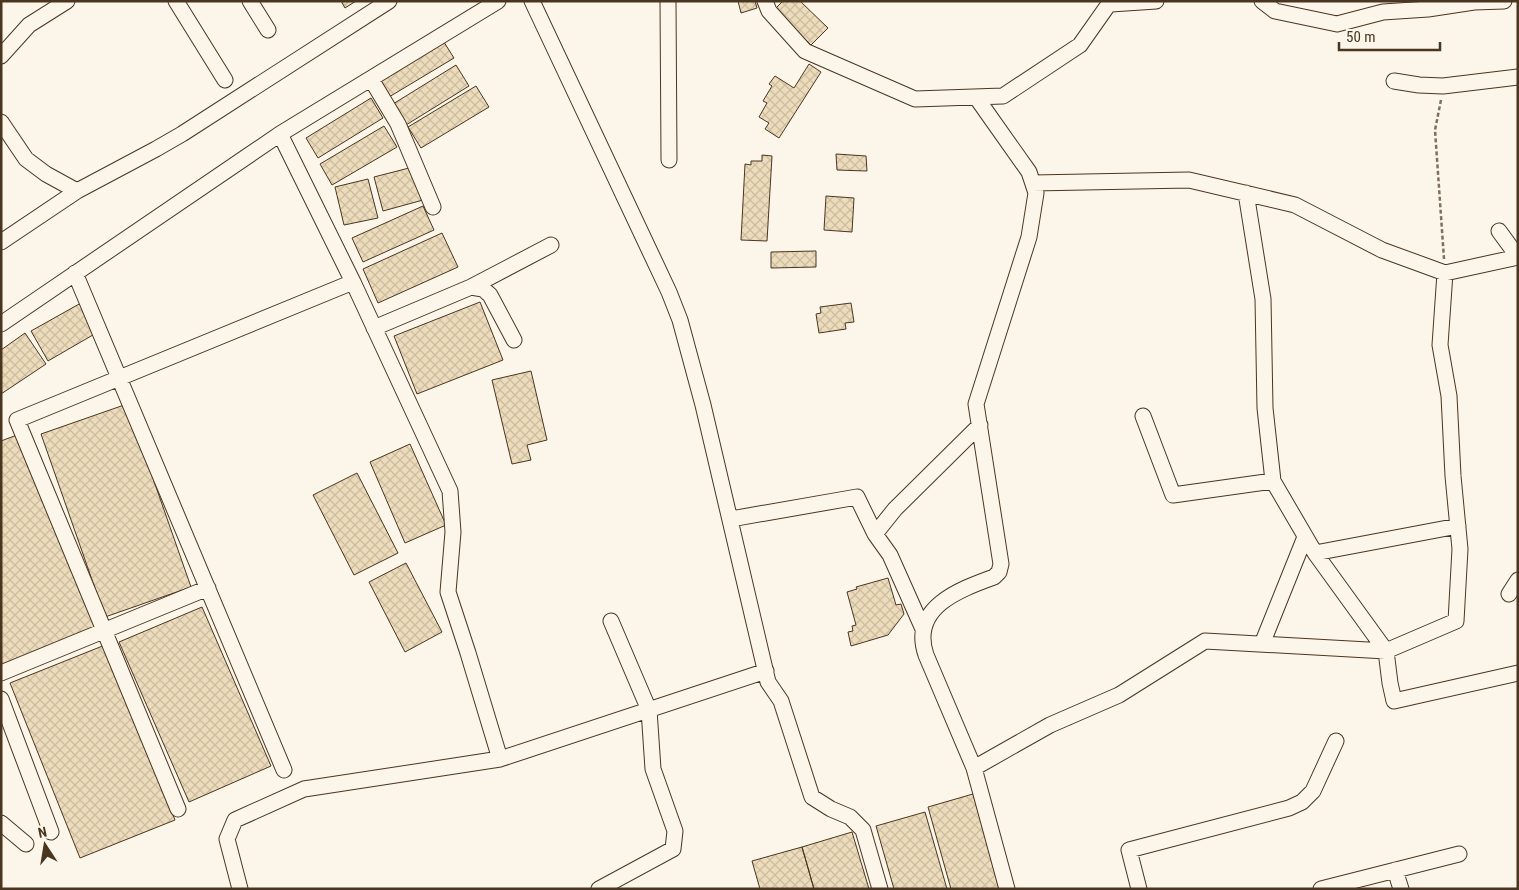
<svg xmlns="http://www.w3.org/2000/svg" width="1519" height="890" viewBox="0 0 1519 890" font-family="'Roboto Condensed',sans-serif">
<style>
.building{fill:url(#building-cross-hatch);stroke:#4a3520}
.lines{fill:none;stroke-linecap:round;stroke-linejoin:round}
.minor-casing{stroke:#4a3520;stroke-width:17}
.path{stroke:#7f6f5c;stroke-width:2.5;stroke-dasharray:4 2.5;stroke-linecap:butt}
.minor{stroke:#fbf6e9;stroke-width:15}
</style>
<defs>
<pattern id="building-cross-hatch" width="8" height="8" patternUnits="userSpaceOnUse" patternTransform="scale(1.25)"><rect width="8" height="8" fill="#ecdcbc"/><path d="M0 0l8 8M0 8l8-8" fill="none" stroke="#ccbda1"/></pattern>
</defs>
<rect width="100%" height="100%" fill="#fbf6e9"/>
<path class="building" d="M 341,1 L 356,1 L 345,8 Z
M 738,1 L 755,1 L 757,8 L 741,13 Z
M 783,1 L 800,1 L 828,28 L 811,45 L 774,10 Z
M 442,39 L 454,58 L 389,97 L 377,78 Z
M 809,64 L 821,72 L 779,138 L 765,129 L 769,123 L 759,117 L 767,103 L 763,101 L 772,86 L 769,84 L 775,76 L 794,88 Z
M 456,65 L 469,86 L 406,125 L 393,104 Z
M 476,86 L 489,107 L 421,148 L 408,127 Z
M 371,98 L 383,118 L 318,158 L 306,138 Z
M 384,126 L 397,147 L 332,185 L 320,164 Z
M 836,154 L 866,156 L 867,171 L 837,170 Z
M 762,155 L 772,156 L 767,241 L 741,240 L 745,164 L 751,165 L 751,161 L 762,161 Z
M 413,167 L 423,200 L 383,211 L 374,177 Z
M 368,179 L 378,218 L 344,225 L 335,187 Z
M 826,196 L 854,198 L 852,232 L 824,230 Z
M 423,206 L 434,230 L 363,262 L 352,238 Z
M 442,233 L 458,267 L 378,303 L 363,269 Z
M 816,251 L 816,267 L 771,268 L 771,252 Z
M 480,302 L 503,360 L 417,394 L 394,336 Z
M 81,303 L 98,332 L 48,361 L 31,331 Z
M 851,303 L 854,322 L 845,323 L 846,329 L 819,333 L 816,314 L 821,313 L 820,307 Z
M 25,333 L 46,364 L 1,394 L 1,350 Z
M 531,371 L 547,440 L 527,445 L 531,460 L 512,464 L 492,380 Z
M 127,404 L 191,587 L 105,617 L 41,434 Z
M 17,435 L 97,631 L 1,666 L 1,441 Z
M 410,444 L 446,525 L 405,543 L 370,462 Z
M 357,473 L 398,553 L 354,575 L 313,495 Z
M 406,563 L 442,632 L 405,652 L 369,582 Z
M 888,578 L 896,605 L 901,604 L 904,614 L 888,635 L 851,646 L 848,632 L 853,631 L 852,626 L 856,625 L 847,592 L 857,589 L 856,587 Z
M 202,607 L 271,766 L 189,802 L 119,642 Z
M 105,645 L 175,820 L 80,858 L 10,683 Z
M 973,794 L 1001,889 L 951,889 L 928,807 Z
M 925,812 L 947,889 L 894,889 L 876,826 Z
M 852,832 L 869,889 L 814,889 L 802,847 Z
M 802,847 L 814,889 L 760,889 L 752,861 Z"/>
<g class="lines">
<g class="minor-casing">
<path id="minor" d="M 176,1 L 225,80
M 250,1 L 268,30
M 532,1 L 669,292 L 680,320 L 703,405 L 768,682 L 781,701 L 812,797 L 831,809 L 850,817 L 863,830 L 880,889
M 668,1 L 669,160
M 765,1 L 769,11 L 805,51 L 915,99 L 1003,96 L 1080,45 L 1111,1
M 1262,1 L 1275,11 L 1337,24 L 1383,12 L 1428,9 L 1474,2 L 1504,1
M 1111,4 L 1156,1
M 1,56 L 29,25 L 67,1
M 371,79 L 398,124 L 433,207
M 1394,81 L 1419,85 L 1443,86 L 1518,77
M 1,122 L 26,159 L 46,174 L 77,191
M 280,134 L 353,282 L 450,491 L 453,532 L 448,592 L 468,653 L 500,759 L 766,671
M 1033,183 L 1189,180 L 1295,205 L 1382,250 L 1445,273 L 1518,257
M 1246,193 L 1263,299 L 1265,408 L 1273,481 L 1315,553 L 1386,651
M 1499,231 L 1518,257
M 1,242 L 77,191 L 156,149 L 182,134 L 389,1
M 75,273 L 284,770
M 1445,273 L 1440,345 L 1449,396 L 1453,476 L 1460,549 L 1456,621 L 1386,651 L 1390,683 L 1394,701 L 1518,673
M 471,287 L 483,289 L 490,295 L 514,340
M 1,324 L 280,134 L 498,1
M 374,328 L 471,287 L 551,245
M 1143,416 L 1173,495 L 1273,481
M 731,519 L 857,497 L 875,534
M 1315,553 L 1458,526
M 1509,594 L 1518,580
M 923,629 L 890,555 L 875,534 L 895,509 L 980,425
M 1262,644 L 1305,537
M 1,673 L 208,588
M 1,699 L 51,832
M 974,768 L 926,655 C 910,608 958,590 994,577 L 999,572 L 1001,564 L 976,404 L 1029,237 L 1036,193 L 1029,172 L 976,97
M 178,809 L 17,420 L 353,282
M 1,823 L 26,844
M 1395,870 L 1401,889
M 240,889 L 227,839 L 235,820 L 304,789 L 500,759
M 599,889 L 673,849 L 675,831 L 653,769 L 649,710 L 611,621
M 1007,889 L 974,768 L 1050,725 L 1119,695 L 1205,641 L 1386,651
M 1139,889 L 1129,850 L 1289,808 L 1302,802 L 1313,791 L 1336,741
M 1321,889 L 1459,854"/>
</g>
<path class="path" d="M 1441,100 L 1435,130 L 1444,259"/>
<use href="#minor" class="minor"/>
</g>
<rect width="1519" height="890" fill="none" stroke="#4a3520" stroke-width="5"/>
<g transform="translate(45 845) rotate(348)" stroke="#fbf6e9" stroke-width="4" paint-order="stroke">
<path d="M0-4L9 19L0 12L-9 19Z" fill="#4a3520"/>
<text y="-8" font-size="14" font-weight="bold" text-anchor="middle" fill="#4a3520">N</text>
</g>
<path d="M1339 42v8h101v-8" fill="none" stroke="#4a3520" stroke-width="2.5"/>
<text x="1346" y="42" font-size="15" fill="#4a3520" stroke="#fbf6e9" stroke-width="4" paint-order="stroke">50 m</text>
</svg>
